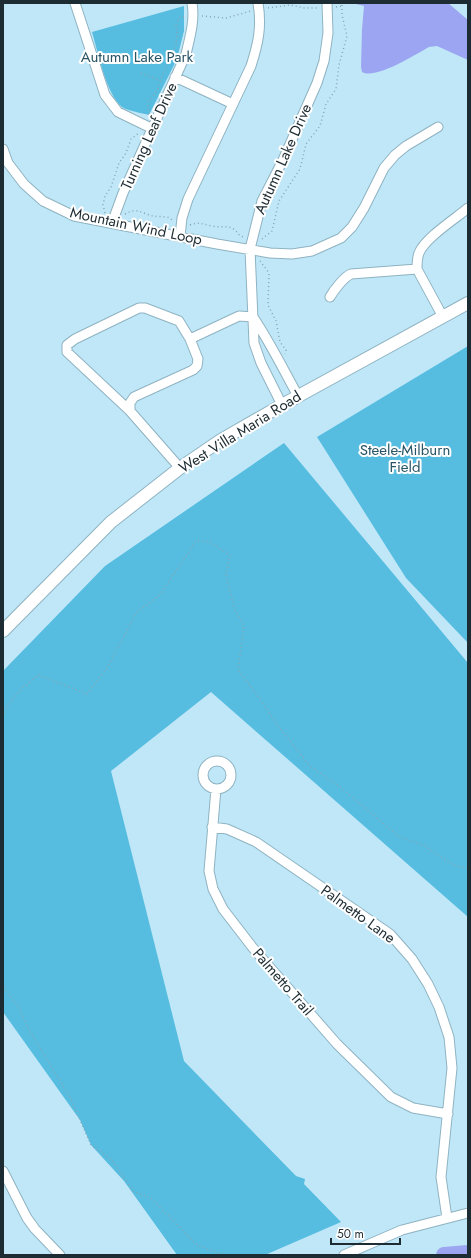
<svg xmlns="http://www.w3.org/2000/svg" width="471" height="1258" viewBox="0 0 471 1258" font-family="Jost,sans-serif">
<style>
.green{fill:#56bde1}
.water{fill:#9ca5f1}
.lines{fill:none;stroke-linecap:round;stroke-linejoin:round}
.river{stroke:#9ca5f1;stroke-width:16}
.minor-casing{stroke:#8eb3c2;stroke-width:11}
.major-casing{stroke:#8eb3c2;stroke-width:14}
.path{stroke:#87a5b2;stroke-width:1.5;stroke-dasharray:1 3;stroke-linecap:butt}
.minor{stroke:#fff;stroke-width:9}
.major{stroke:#fff;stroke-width:12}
.labels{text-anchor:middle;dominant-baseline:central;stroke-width:4;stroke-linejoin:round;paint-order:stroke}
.park-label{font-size:15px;fill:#285565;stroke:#fff}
.street-label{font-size:15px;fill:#1d2c32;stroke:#fff}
</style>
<rect width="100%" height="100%" fill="#c0e7f7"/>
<path class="green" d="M 184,6 L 184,31 L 177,59 L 149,115 C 142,113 128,111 122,107 C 106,94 98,52 92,32 Z
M 468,346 L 468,643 L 406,578 L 317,437 Z
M 284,443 L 468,663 L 468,917 L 211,692 L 111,771 L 184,1061 L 296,1176 L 305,1179 L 304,1184 L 341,1222 L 265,1255 L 177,1255 L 124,1181 L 91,1145 L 80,1120 L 3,1012 L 3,671 L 105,566 Z"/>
<path class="water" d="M 352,3 L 448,3 L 468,20 L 468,60 L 437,46 L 429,47 C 416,54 376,80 362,72 L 361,67 L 362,29 L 364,6 Z"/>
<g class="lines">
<path class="river" d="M 444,1255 L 468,1253"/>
<g class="minor-casing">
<path id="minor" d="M 75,3 L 105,95 L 118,112 L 153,129
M 175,77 L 233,104
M 3,149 L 8,163 L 24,184 L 43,201 L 74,216 L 217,244 L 270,253 L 292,254 L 312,251 L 341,238 L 352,227 L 364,208 L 384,168 L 395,155 L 406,146 L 438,127
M 112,223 L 123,193 L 186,54 C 190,37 195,20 192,3
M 180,236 L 182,218 L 188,199 L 251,66 C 258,44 262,27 258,3
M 330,297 C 334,290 344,277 351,274 L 417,269
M 253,317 C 270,342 283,369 298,396
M 443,317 L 417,269 C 417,263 417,258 419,253 C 425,238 455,219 468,208
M 282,405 L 261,363 L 254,343 L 250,249 L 262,201 L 283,160 L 317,83 L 324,61 L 328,33 L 327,3
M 130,411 L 67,352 L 67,345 L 75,339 L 139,308 L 145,308 L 179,321 L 190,339
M 180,468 L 130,411 L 130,403 L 134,397 L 193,370 L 197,366 L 198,359 L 190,339 L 239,316 L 253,317
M203 775a14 14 0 1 1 28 0a14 14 0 1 1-28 0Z
M 216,789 L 209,871 L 213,889 L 223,909 L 253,948 L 337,1044 L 391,1097 L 413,1108 L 448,1114
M 212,827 L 227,829 L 256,842 L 390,934 L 412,959 L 428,984 L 439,1007 L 449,1037 L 452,1068 L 441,1177 L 447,1218
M 3,1171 L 27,1218 L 35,1229 L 60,1255
M 344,1255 L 402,1230 L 468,1213"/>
</g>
<g class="major-casing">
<path id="major" d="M 3,631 L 111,522 L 180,468 L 221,440 L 282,405 L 468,303"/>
</g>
<path class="path" d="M 336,7 L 342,6
M 268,8 L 290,5 L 305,8 L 318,8
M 202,16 L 226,18 L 251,11
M 141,73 L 161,81
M 149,114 L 148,103 L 157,91 L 162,76 L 176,45 L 177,33 L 176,24 L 180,17 L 184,17
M 105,213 L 103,205 L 105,196 L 111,187 L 119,163 L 126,153 L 131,139 L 139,133
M 125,214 C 138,207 140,213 153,216 C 158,217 164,216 170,218 L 172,220
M 190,225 C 199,221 204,225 212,226 C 226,229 230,222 240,236 L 244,237
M 262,239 L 272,231 L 279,201 L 300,169 L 306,144 L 320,126 L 326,104 L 336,89 L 339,65 L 347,36 L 342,15 L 342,3
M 260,261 L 267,270 L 269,274 L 268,305 L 276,321 L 280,342 L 286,350 L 285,354
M 3,717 C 6,701 26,685 38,675 L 87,694 L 107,668 L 137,612 L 160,595 L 196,541 L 210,542 L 230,555 L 226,575 L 235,610 L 244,626 L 238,670 L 258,696 L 278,726 L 310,766 L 339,786 L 398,836 L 425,846 L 453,865 L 468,868
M 3,983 L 6,991 L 18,1006 L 29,1030 L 70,1097 L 91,1145 L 112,1160 L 133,1191 L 151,1198 L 197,1245 L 225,1255"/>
<use href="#minor" class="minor"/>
<use href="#major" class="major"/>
</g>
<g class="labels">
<g class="park-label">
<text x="137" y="57">Autumn Lake Park</text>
<text x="405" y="450">Steele-Milburn<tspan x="405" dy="17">Field</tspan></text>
</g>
<g class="street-label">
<text transform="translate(149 136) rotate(-66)">Turning Leaf Drive</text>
<text transform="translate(283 159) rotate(-66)">Autumn Lake Drive</text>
<text transform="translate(136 226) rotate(12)">Mountain Wind Loop</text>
<text transform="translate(240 432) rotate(-32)">West Villa Maria Road</text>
<text transform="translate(358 914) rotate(36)">Palmetto Lane</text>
<text transform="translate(283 982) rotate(49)">Palmetto Trail</text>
</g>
</g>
<rect width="471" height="1258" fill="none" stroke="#1d2c32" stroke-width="8"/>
<path d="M331 1238v6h69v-6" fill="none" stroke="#1d2c32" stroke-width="2"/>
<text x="337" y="1238" font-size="12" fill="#1d2c32" stroke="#ffffff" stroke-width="3" paint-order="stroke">50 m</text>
</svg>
